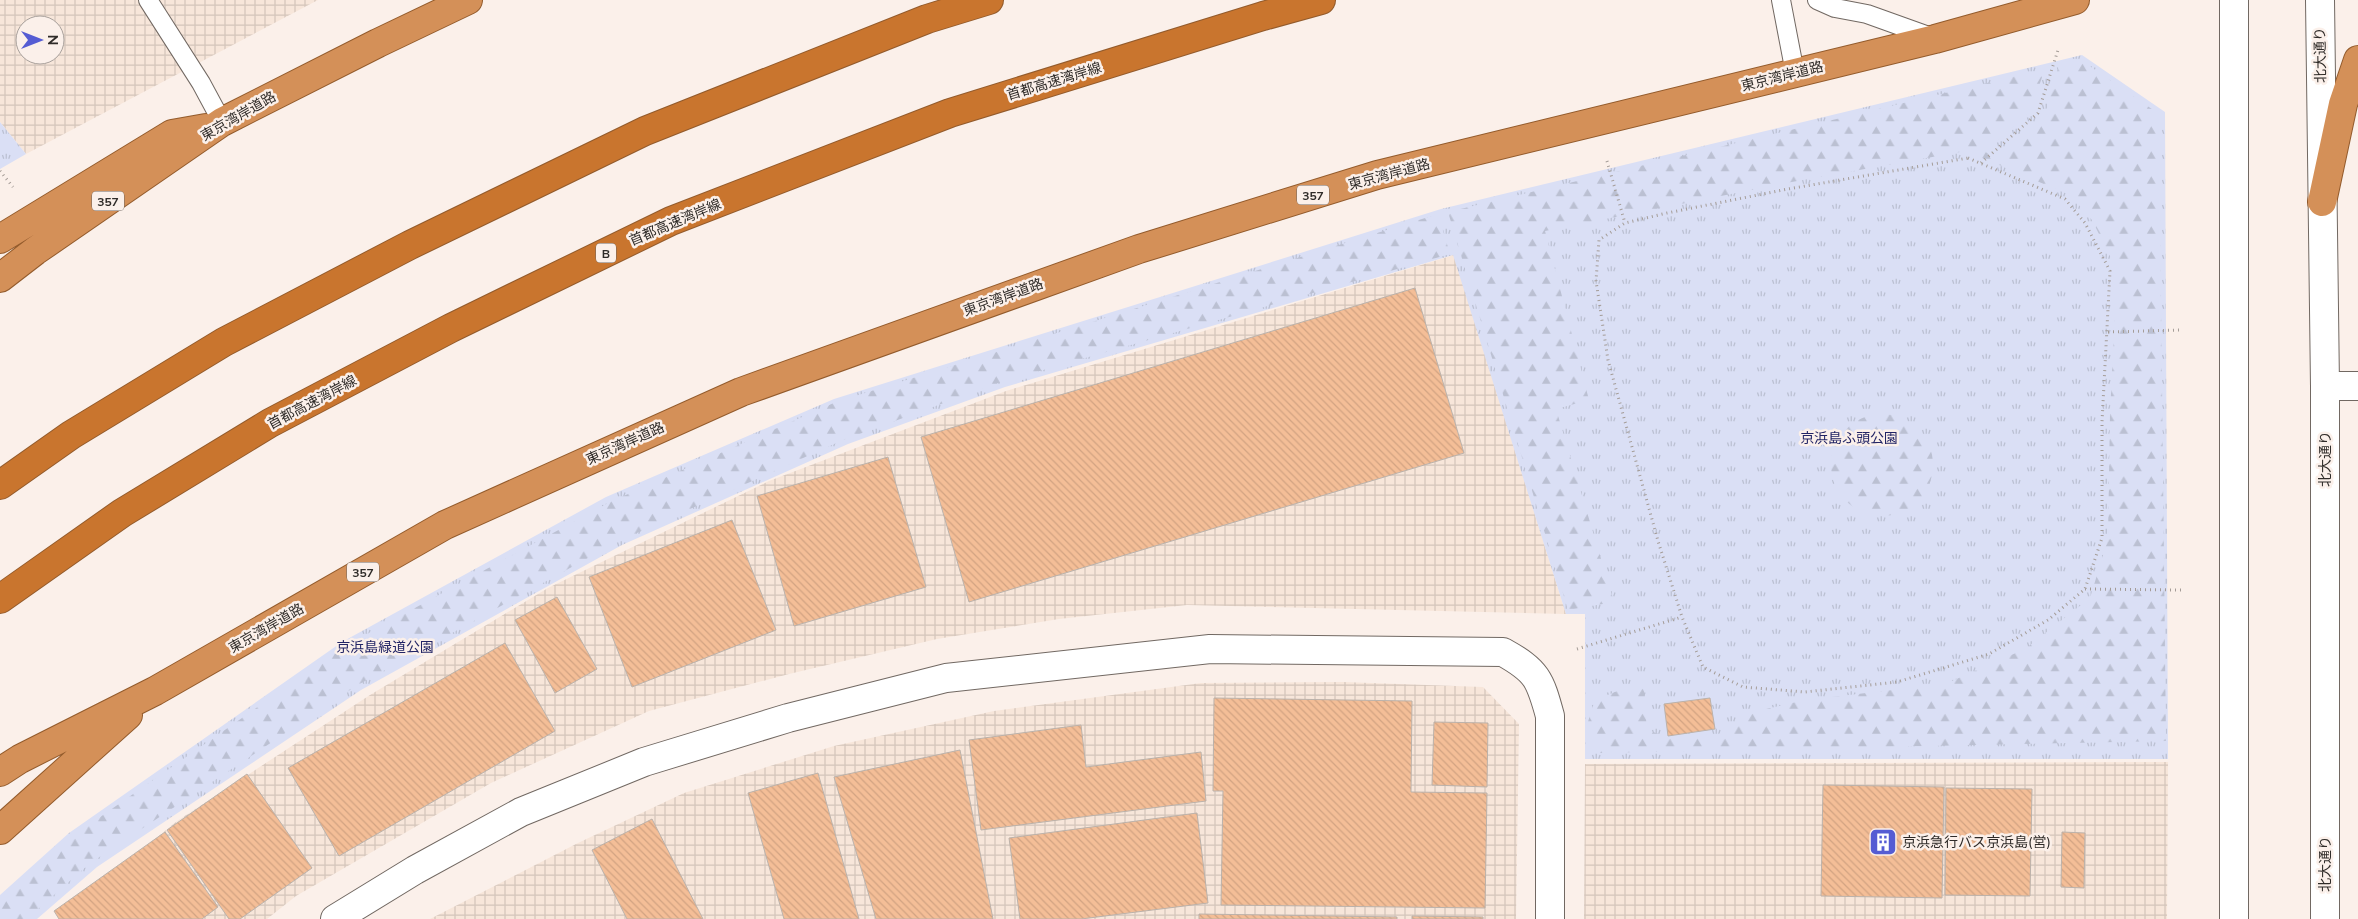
<svg xmlns="http://www.w3.org/2000/svg" width="2358" height="919" viewBox="0 0 2358 919" font-family="Mulish,'Noto Sans JP',sans-serif">
<style>
.industrial{fill:url(#industrial-grid);fill-rule:evenodd}
.grass{fill:url(#grass-tufts)}
.forest{fill:url(#forest-firs)}
.building{fill:url(#building-back-hatch);stroke:#bbb2ab}
.lines{fill:none;stroke-linecap:round;stroke-linejoin:round}
.service-casing{stroke:#716862;stroke-width:20}
.minor-casing{stroke:#716862;stroke-width:30}
.tertiary-casing{stroke:#716862;stroke-width:30}
.trunk-casing{stroke:#935b2c;stroke-width:30}
.motorway-casing{stroke:#935b2c;stroke-width:30}
.path{stroke:#a49c97;stroke-width:3;stroke-dasharray:1 4;stroke-linecap:butt}
.service{stroke:#fff;stroke-width:18}
.minor{stroke:#fff;stroke-width:28}
.tertiary{stroke:#fff;stroke-width:28}
.trunk{stroke:#d49058;stroke-width:28}
.motorway{stroke:#c9752e;stroke-width:28}
.labels{text-anchor:middle;dominant-baseline:central;stroke-width:5;stroke-linejoin:round;paint-order:stroke}
.shield{fill:#fbf0ea;stroke:#6c6662;stroke-width:1}
.shield-label{font-size:12px;font-weight:bold;fill:#2f2b28}
.street-label{font-size:14px;fill:#2f2b28;stroke:#fbf0ea}
.park-label{font-size:14px;fill:#222465;stroke:#fbf0ea}
.poi-label{font-size:14px;fill:#2f2b28;stroke:#fbf0ea;text-anchor:start}
</style>
<defs>
<pattern id="industrial-grid" width="8" height="8" patternUnits="userSpaceOnUse" patternTransform="scale(1.25)"><rect width="8" height="8" fill="#f7e6da"/><path d="M0 4h8M4 0v8" fill="none" stroke="#d4c5bb"/></pattern>
<pattern id="grass-tufts" width="24" height="20" patternUnits="userSpaceOnUse" patternTransform="scale(1.25)"><rect width="24" height="20" fill="#dadff5"/><path d="M3 7l-1-3M5 7V3M7 7l1-3M15 17l-1-3M17 17v-4M19 17l1-3" fill="none" stroke="#bbc0d2"/></pattern>
<pattern id="forest-firs" width="22" height="20" patternUnits="userSpaceOnUse" patternTransform="scale(1.25)"><rect width="22" height="20" fill="#dadff5"/><path d="M5 1l3.5 6h-7zM16 11l3.5 6h-7z" fill="#bbc0d2"/></pattern>
<pattern id="building-back-hatch" width="6" height="6" patternUnits="userSpaceOnUse" patternTransform="scale(1.25)"><rect width="6" height="6" fill="#f4be97"/><path d="M-1 5l2 2M0 0l6 6M5-1l2 2" fill="none" stroke="#d2a382"/></pattern>
</defs>
<rect width="100%" height="100%" fill="#fbf0ea"/>
<path class="industrial" d="M 0,0 L 318,0 L 26,154 L 0,122 ZM 25,25 L 55,25 L 55,55 L 25,55 Z
M 1454,255 L 1566,614 L 1187,605 L 1059,619 L 937,639 L 789,674 L 649,711 L 491,783 L 296,896 L 267,919 L 58,919 L 177,821 L 370,695 L 548,588 L 769,481 L 1006,391 Z
M 1343,682 L 1483,687 L 1519,724 L 1516,919 L 430,919 L 578,843 L 684,793 L 834,746 L 994,711 L 1201,683 Z
M 2168,762 L 2167,919 L 1584,919 L 1585,764 Z"/>
<path class="grass" d="M 2082,55 L 2165,112 L 2168,759 L 1585,759 L 1585,614 L 1566,614 L 1453,255 L 1005,387 L 848,444 L 622,545 L 361,690 L 97,867 L 37,919 L 0,919 L 0,895 L 69,833 L 342,642 L 606,497 L 834,399 L 1441,209 Z
M 0,122 L 26,154 L 0,169 Z"/>
<path class="forest" d="M 2081,60 L 2159,114 L 2166,741 L 1600,753 L 1585,731 L 1595,700 L 1630,686 L 1644,687 L 1647,730 L 1674,739 L 1719,734 L 1743,717 L 1766,709 L 1805,700 L 1945,684 L 2025,649 L 2090,598 L 2108,539 L 2110,414 L 2117,270 L 2092,220 L 2070,195 L 1966,151 L 1786,183 L 1545,231 L 1589,400 L 1556,409 L 1614,602 L 1568,610 L 1448,212 L 2045,69 L 2030,111 L 1985,152 L 1998,157 L 2044,118 L 2059,65 Z
M 1438,214 L 1450,254 L 1001,382 L 843,440 L 617,542 L 356,686 L 89,864 L 27,919 L 0,919 L 0,901 L 73,836 L 345,646 L 610,502 L 836,402 Z
M1831 465a51 51 0 1 1 102 0a51 51 0 1 1-102 0Z"/>
<path class="building" d="M 1415,288 L 1464,453 L 969,602 L 921,437 Z
M 888,457 L 926,587 L 794,626 L 757,496 Z
M 732,520 L 776,630 L 632,687 L 589,577 Z
M 557,597 L 597,669 L 555,693 L 515,620 Z
M 505,643 L 555,731 L 339,856 L 288,768 Z
M 1214,698 L 1412,701 L 1411,792 L 1487,793 L 1485,908 L 1221,905 L 1223,791 L 1213,791 Z
M 1710,698 L 1715,729 L 1668,736 L 1664,704 Z
M 1434,722 L 1488,723 L 1487,787 L 1432,785 Z
M 1081,725 L 1086,767 L 1201,752 L 1206,801 L 981,830 L 969,740 Z
M 960,750 L 993,919 L 876,919 L 834,777 Z
M 818,773 L 859,919 L 784,919 L 748,793 Z
M 247,774 L 312,868 L 240,919 L 229,919 L 167,830 Z
M 1823,785 L 1944,787 L 1942,898 L 1821,896 Z
M 1946,788 L 2032,789 L 2030,896 L 1945,895 Z
M 1197,813 L 1208,903 L 1081,919 L 1020,919 L 1009,838 Z
M 652,819 L 703,919 L 627,919 L 592,850 Z
M 165,832 L 218,907 L 202,919 L 59,919 L 54,911 Z
M 2062,832 L 2085,833 L 2084,888 L 2061,887 Z
M 1199,914 L 1397,917 L 1397,919 L 1199,919 Z
M 1412,916 L 1483,917 L 1483,919 L 1412,919 Z"/>
<g class="lines">
<g class="service-casing">
<path id="service" d="M 148,0 L 201,83 L 222,122
M 1781,0 L 1795,73
M 1817,0 L 1835,8 L 1867,14 L 1934,38"/>
</g>
<g class="minor-casing">
<path id="minor" d="M 2325,386 L 2358,386
M 335,919 L 415,870 L 521,812 L 644,762 L 788,718 L 946,678 L 1210,649 L 1503,652 C 1537,671 1540,679 1550,716 L 1550,919"/>
</g>
<g class="tertiary-casing">
<path id="tertiary" d="M 2234,0 L 2234,919
M 2320,0 L 2325,386 L 2325,919"/>
</g>
<g class="trunk-casing">
<path id="trunk" d="M 2322,202 L 2343,104 L 2358,60
M 0,239 L 172,134 L 206,128
M 0,278 L 35,251 L 222,122 L 378,43 L 468,0
M 0,772 L 20,759 L 155,691 L 445,525 L 741,392 L 1139,249 L 1377,175 L 1935,39 L 2075,0
M 0,830 L 128,715"/>
</g>
<g class="motorway-casing">
<path id="motorway" d="M 0,485 L 71,435 L 224,342 L 410,245 L 645,131 L 927,19 L 989,0
M 0,599 L 122,513 L 270,423 L 451,328 L 671,221 L 950,113 L 1263,16 L 1321,0"/>
</g>
<path class="path" d="M 1968,158 L 2065,199 L 2085,223 L 2110,271 L 2102,422 L 2102,538 L 2085,589 L 2048,620 L 1989,654 L 1897,682 L 1805,692 L 1743,687 L 1703,667 L 1682,617 L 1658,541 L 1608,360 L 1596,281 L 1599,240 L 1625,223 L 1667,213 L 1788,189 Z
M 1607,161 L 1625,223
M 1981,163 L 2038,113 L 2058,50
M 0,171 L 13,187
M 2108,332 L 2179,330
M 2085,589 L 2181,590
M 1577,649 L 1682,617"/>
<use href="#service" class="service"/>
<use href="#minor" class="minor"/>
<use href="#tertiary" class="tertiary"/>
<use href="#trunk" class="trunk"/>
<use href="#motorway" class="motorway"/>
</g>
<defs>
<g id="building-square" transform="scale(1.4375)"><rect x="-9" y="-9" width="18" height="18" rx="4" fill="#555cd3" stroke="#fbf0ea"/><path d="M-4-6H4V6H1V3H-1V6H-4ZM-2.5-4.3h1.7v1.8h-1.7ZM.8-4.3h1.7v1.8H.8ZM-2.5-1h1.7V.8h-1.7ZM.8-1h1.7V.8H.8Z" fill="#fff"/></g>
</defs>
<g fill-rule="evenodd">
<use href="#building-square" x="1883" y="842"/>
</g>
<g class="labels">
<g class="shield">
<rect x="1297" y="185.5" width="32" height="19" rx="4"/>
<rect x="92" y="191.5" width="32" height="19" rx="4"/>
<rect x="596" y="243.5" width="20" height="19" rx="4"/>
<rect x="347" y="562.5" width="32" height="19" rx="4"/>
</g>
<g class="shield-label">
<text x="1313" y="195">357</text>
<text x="108" y="201">357</text>
<text x="606" y="253">B</text>
<text x="363" y="572">357</text>
</g>
<g class="street-label">
<text transform="translate(2320 55) rotate(-91)">北大通り</text>
<text transform="translate(1782 76) rotate(-14)">東京湾岸道路</text>
<text transform="translate(1054 81) rotate(-17)">首都高速湾岸線</text>
<text transform="translate(238 116) rotate(-30)">東京湾岸道路</text>
<text transform="translate(1389 174) rotate(-15)">東京湾岸道路</text>
<text transform="translate(675 222) rotate(-23)">首都高速湾岸線</text>
<text transform="translate(1003 297) rotate(-20)">東京湾岸道路</text>
<text transform="translate(312 402) rotate(-28)">首都高速湾岸線</text>
<text transform="translate(625 443) rotate(-24)">東京湾岸道路</text>
<text transform="translate(2325 459) rotate(-90)">北大通り</text>
<text transform="translate(266 628) rotate(-30)">東京湾岸道路</text>
<text transform="translate(2325 864) rotate(-90)">北大通り</text>
</g>
<g class="park-label">
<text x="1849" y="438">京浜島ふ頭公園</text>
<text x="385" y="647">京浜島緑道公園</text>
</g>
<g class="poi-label">
<text x="1902" y="842">京浜急行バス京浜島(営)</text>
</g>
</g>
<g transform="translate(40 40) rotate(90)"><circle r="24" fill="#fbf0ea" stroke="#a9a19c"/>
<path d="M0-4L9 19L0 12L-9 19Z" fill="#555cd3"/>
<text y="-8" font-size="14" font-weight="bold" text-anchor="middle" fill="#2f2b28">N</text>
</g>
</svg>
